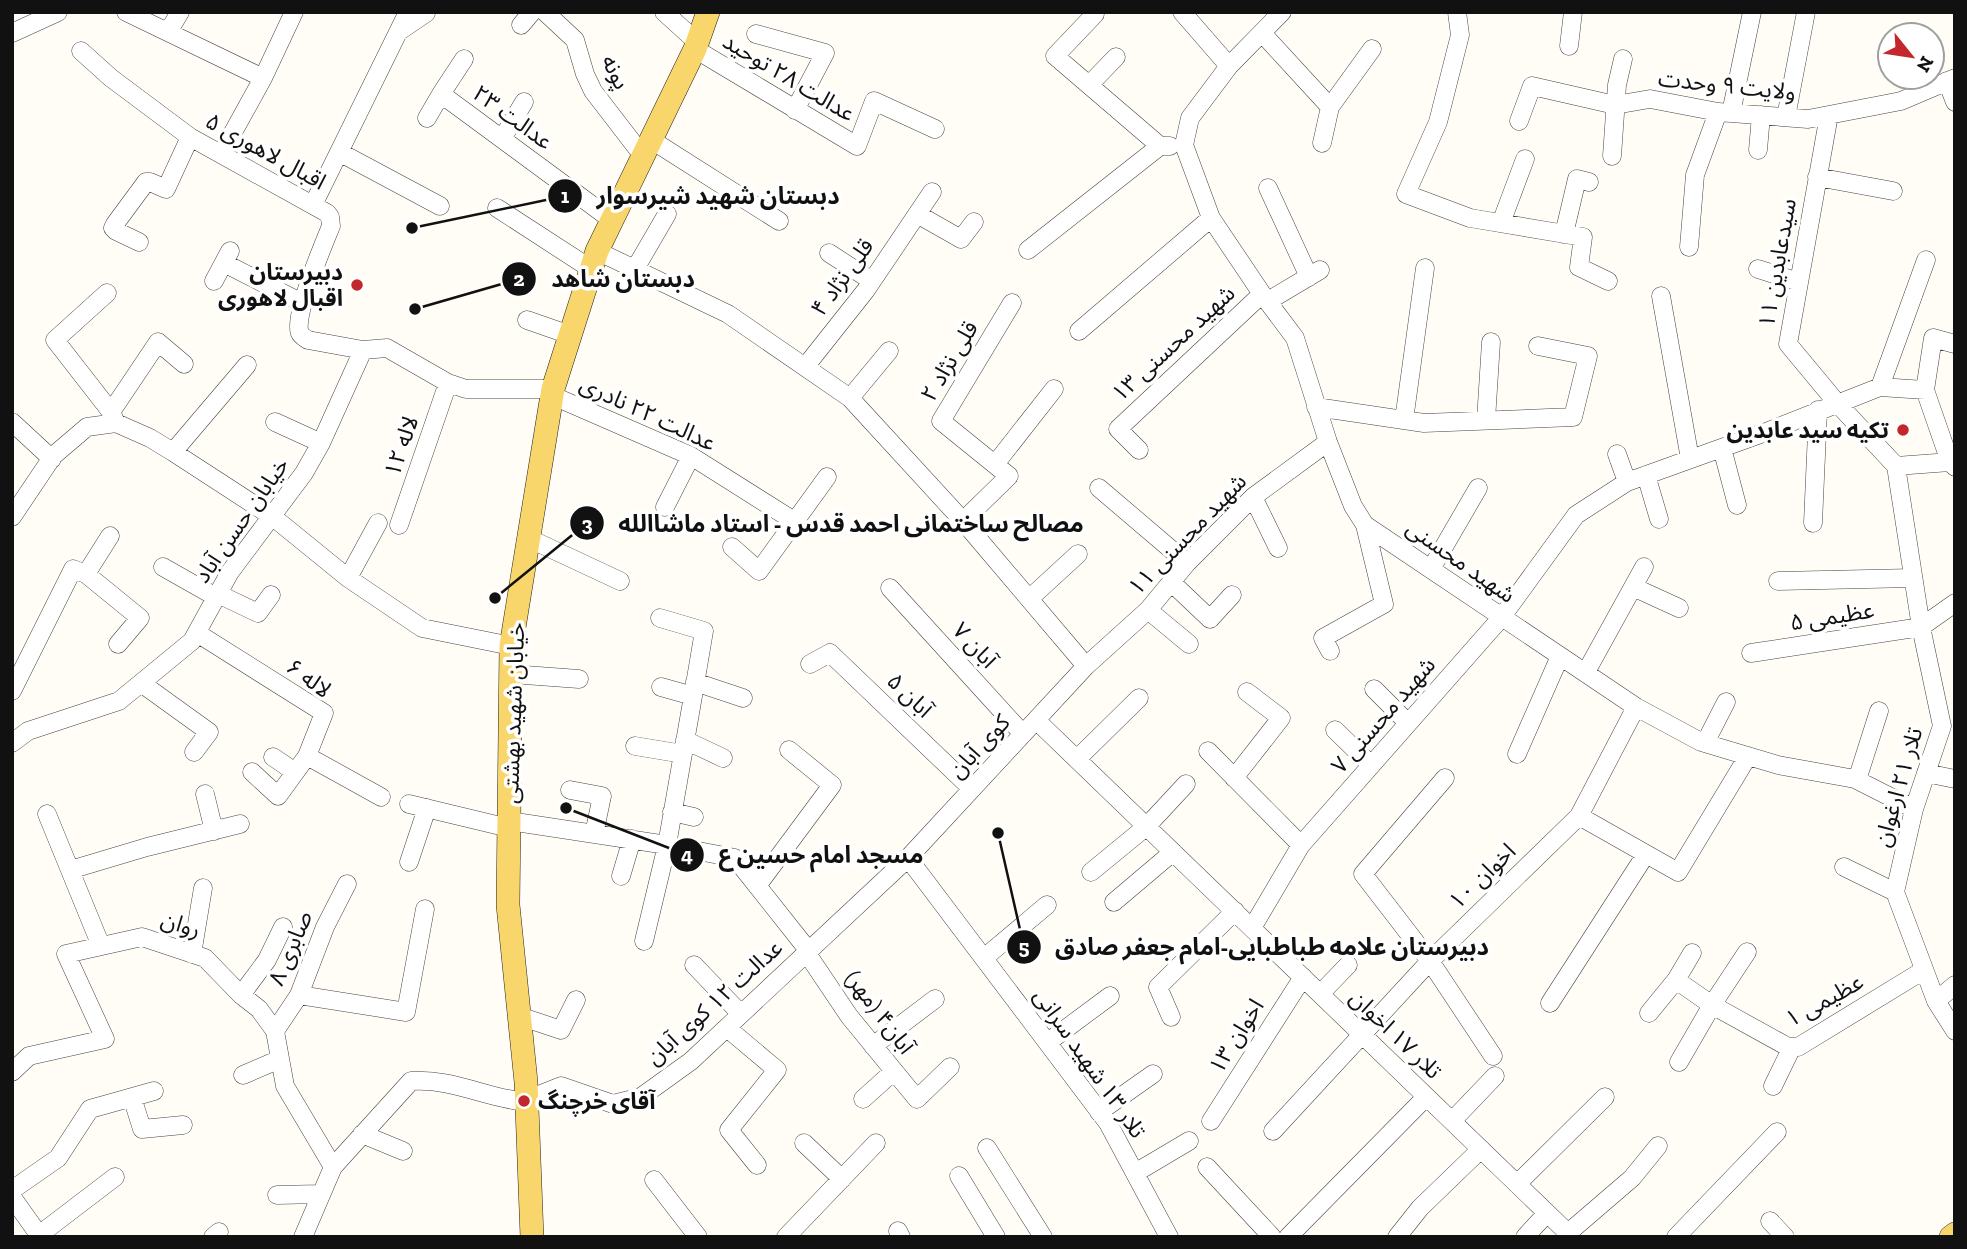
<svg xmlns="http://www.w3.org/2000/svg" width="1967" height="1249" viewBox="0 0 1967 1249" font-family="'Zilla Slab','Noto Sans Arabic',serif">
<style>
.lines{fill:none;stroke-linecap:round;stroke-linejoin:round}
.minor-casing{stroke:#444;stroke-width:19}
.major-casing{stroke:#222;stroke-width:24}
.minor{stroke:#fff;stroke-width:18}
.major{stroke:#f9d66b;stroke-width:23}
.poi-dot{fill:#c4262e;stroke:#fff;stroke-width:2.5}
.labels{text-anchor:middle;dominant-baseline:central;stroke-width:7;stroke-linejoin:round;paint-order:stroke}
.street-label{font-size:23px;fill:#111;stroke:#fff}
.poi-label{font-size:23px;font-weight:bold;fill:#111;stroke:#fff;text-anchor:end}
.leader{fill:none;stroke:#111;stroke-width:2.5}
.callout-dot{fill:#111;stroke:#fff;stroke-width:2.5}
.mark-label{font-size:21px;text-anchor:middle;font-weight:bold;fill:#fff}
.callout-label{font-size:24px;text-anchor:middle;font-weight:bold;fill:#111;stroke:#fff;stroke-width:7;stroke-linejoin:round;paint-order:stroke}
</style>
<rect width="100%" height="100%" fill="#fffdf5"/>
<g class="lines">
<g class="minor-casing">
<path id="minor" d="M 126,12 L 263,78
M 545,12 L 575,40 L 585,74 L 593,91 L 643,156
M 664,12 L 697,42
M 1093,12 L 1095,14 L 1055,56 L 1160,146
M 1182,12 L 1229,66
M 1457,12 L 1460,35 L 1438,122 L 1406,194 L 1470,218 L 1583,237 L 1579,267 L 1608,281
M 521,25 L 532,12
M 401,30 L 426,13
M 168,32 L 180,12
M 12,33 L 58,12
M 1262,33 L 1330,107
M 756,34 L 825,53 L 795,110
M 1569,46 L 1573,12
M 695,49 L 857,146 L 874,101 L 935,129
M 81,51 L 111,78 L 190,137 L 327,213 L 330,217 L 331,226 C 324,243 292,319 300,333 C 301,336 305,338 308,340 L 363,350 L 387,348 L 448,383 L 466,389 L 553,389
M 1947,81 L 1955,102
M 1089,85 L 1116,57
M 441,94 L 464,59
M 1731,113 L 1752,12
M 1829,115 L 1788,344 L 1837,403 L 1896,466 L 1921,627 L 1942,726 L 1914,809 L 1895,892 L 1936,1001 L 1955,1031
M 1786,117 L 1806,12
M 427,118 L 441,94 L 612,220
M 1519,121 L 1532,86 L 1615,105 L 1650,99 L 1718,112 L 1808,119 L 1901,101 L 1955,78
M 502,139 L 524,102
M 650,139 L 779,221
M 1322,143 L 1330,107 L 1372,49
M 1184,145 L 1211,218 L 1262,294 L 1295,338 L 1328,442 L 1353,506 L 1365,525 L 1636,707 L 1701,742 L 1778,765 L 1855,779 L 1914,809
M 1184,145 L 1190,118 L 1229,66 L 1282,12
M 1758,150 L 1761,115
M 339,152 L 440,206
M 221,154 L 263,78 L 294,12
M 1612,156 L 1617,85 L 1623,59
M 1817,177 L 1893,191
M 1268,188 L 1309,277
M 313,205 L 408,12
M 497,208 L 591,269
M 917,214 L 961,239 L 974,222
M 1501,223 L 1525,159
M 1564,234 L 1577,179 L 1589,182
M 139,242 L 116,231 L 113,228 L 115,224 L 146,182 L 150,182 L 166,189 L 190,137
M 1689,247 L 1695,175 L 1718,112
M 1028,250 L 1160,146 L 1170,146
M 597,251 L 728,314 L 850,398 L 963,521 L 1086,666
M 829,253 L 872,281
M 224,263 L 302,303
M 635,269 L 667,214
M 1758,269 L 1799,282
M 214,281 L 230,251
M 107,293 L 55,340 L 111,412 L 116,423
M 1661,296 L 1690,459
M 1268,301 L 1320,270
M 527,320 L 570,335
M 1079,331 L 1211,218
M 805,367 L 866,290 L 932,192
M 1880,387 L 1926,260
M 1925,390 L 1933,338 L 1955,344
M 551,395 L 691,456 L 794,521
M 850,398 L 889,351
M 1316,407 L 1424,423 L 1573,417 L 1588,356 L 1538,346
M 111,412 L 158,342 L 184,364
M 1404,420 L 1425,268
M 1486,420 L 1491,342
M 12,422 L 52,459
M 275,422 L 321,443
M 1722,448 L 1737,505
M 1139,450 L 1118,429 L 1262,294
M 173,452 L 247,365
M 1617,454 L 1627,482
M 996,463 L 1054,389
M 1896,466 L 1950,462 L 1955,467
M 1646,475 L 1659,519
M 1099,488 L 1187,563
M 1253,497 L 1278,548
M 665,507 L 691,456
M 12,517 L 53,456 L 87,427 L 116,423 L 150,438 L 173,452 L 273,517 L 348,578 L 422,628 L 511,646
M 963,521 L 1009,476 L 941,421 L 1012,303
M 1813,523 L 1818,410
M 399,525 L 448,383
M 528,538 L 620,581
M 732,547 L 759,571 L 827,477
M 163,567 L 216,597
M 1431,569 L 1478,488
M 86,574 L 140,618 L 118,644
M 348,578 L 378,523
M 1778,581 L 1913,578
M 1171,582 L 1210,619 L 1232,595
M 1633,587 L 1679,608
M 890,588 L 1023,734
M 218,594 L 258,613 L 271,595
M 1029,599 L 1078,554
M 1148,610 L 1189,644
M 660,618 L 704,631 L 693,696
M 197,633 L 324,713 L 307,756 L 381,797
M 1330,651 L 1323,638 L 1384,604 L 1365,525
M 1751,653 L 1921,627 L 1955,603
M 810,664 L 830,653 L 972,789
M 1586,672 L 1644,567
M 511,674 L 579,679
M 695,682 L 743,698
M 141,683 L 209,732 L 194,752
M 1374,689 L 1408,723
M 12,691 L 73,569 L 86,574 L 110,536
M 1036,720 L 1572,1237
M 1335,730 L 1371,765
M 685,740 L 723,758
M 12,743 L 28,731 L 119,701 L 192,641 L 230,572 L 304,473 L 321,443 L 363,350
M 1705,743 L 1726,702
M 635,746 L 683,754
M 1208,751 L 1301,845
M 1517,754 L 1560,656
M 273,757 L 295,772
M 1077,759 L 1139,698
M 252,772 L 278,796 L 307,756
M 1926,773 L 1955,779
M 1234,778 L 1281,718 L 1247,692
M 1445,778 L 1363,874 L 1430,961 L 1493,1056
M 1857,780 L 1879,711
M 570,790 L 602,796 L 594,834
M 205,794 L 214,831
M 409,804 L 509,828
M 672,812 L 694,817
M 47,814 L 101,946
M 1579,816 L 1678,872 L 1748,756
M 509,821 L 667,845 L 735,858 L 808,950
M 908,858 L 1108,1123 L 1169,1237
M 409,862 L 427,808
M 1844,867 L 1895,892
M 70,870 L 147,847 L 240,824
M 1091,872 L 1147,826 L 1186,784
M 621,876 L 632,839
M 757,886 L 832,785 L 789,750
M 1114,902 L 1173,852
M 1252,928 L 1301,845 L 1501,618 L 1576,515 L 1627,482 L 1766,432 L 1880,387 L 1925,390 L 1950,462
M 644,941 L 667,845 L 693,696 L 661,687
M 806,952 L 849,1016 L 917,1099 L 950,1067
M 192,954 L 203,888
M 984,958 L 1047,905
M 694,965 L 740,1013
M 1676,980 L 1712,1005 L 1788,1047 L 1798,1047 L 1924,970
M 1320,994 L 1348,965
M 241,995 L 267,960 L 283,927
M 299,995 L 406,1012 L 425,909
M 1936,1001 L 1955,985
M 1550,1003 L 1646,854
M 1649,1013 L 1676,980 L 1692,953
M 519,1016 L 561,1030 L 576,1000
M 1171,1017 L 1158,987 L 1235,911
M 727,1028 L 777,1070 L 729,1130 L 757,1165
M 275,1031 L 299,995 L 325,927 L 347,884
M 1048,1042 L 1110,996
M 873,1046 L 935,999
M 1679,1062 L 1712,1005 L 1747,952
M 12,1072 L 29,1056 L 105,1039 L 66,954 L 142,937 L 205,958 L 241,995 L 259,1009 L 275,1031 L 285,1086 L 333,1167
M 243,1075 L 280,1059
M 1773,1086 L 1792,1047
M 132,1097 L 142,1129 L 183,1125
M 863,1099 L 894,1071
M 526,1100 L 561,1086 L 613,1104 L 641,1097 L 691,1061 L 908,858 L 1086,666 L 1148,610 L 1187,563 L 1253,497 L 1328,442
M 1099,1112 L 1153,1074
M 1211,1121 L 1303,977
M 1452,1121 L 1495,1076
M 1273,1131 L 1430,961 L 1579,816 L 1636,707
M 362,1134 L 403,1151
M 804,1143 L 842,1179
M 987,1148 L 1043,1237
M 1207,1167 L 1272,1237
M 1135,1173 L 1189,1141
M 959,1176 L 996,1237
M 654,1180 L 698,1237
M 1517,1184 L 1605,1097
M 12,1190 L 58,1158 L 90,1109 L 154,1091
M 277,1195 L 320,1194
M 12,1197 L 39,1235 L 115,1177
M 1770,1221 L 1785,1237
M 898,1231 L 901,1237
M 1568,1233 L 1632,1178 L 1658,1146
M 213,1237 L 219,1232
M 303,1237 L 333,1167 L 411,1081 C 452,1078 486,1098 526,1102
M 786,1237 L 876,1143
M 1288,1237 L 1426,1097
M 1397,1237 L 1420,1208 L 1481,1149
M 1525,1237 L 1547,1213
M 1676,1237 L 1777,1132"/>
</g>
<g class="major-casing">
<path id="major" d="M 532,1237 L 526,1082 L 508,905 L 511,646 L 553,389 L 597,251 L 695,49 L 708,12
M 1951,1237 L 1955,1234"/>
</g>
<use href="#minor" class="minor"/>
<use href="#major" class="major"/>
</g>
<g class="poi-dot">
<circle cx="357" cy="285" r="7"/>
<circle cx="1903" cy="430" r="7"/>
<circle cx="524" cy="1101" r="7"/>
</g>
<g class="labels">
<g class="street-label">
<text transform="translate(616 72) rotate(64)">پونه</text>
<text transform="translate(789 77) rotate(31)">عدالت ۲۸ توحید</text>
<text transform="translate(1727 85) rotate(6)">ولایت ۹ وحدت</text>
<text transform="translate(513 117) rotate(36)">عدالت ۲۳</text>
<text transform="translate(266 151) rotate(29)">اقبال لاهوری ۵</text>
<text transform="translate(1777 263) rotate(-80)">سیدعابدین ۱۱</text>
<text transform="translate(842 277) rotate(-54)">قلی نژاد ۴</text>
<text transform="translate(1173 343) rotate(-43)">شهید محسنی ۱۳</text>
<text transform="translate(949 361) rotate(-59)">قلی نژاد ۲</text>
<text transform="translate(648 413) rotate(25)">عدالت ۲۲ نادری</text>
<text transform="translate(401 446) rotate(-71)">لاله ۱۲</text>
<text transform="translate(241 520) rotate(-55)">خیابان حسن آباد</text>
<text transform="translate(1187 534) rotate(-46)">شهید محسنی ۱۱</text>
<text transform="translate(1461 561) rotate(35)">شهید محسنی</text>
<text transform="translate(1832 616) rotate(-9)">عظیمی ۵</text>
<text transform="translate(975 645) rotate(47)">آبان ۷</text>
<text transform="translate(309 678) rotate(36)">لاله ۶</text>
<text transform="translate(910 695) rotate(44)">آبان ۵</text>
<text transform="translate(513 713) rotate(-88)">خیابان شهید بهشتی</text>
<text transform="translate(1383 715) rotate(-49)">شهید محسنی ۷</text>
<text transform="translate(979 746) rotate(-47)">کوی آبان</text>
<text transform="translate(1898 787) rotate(-74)">تلار ۲۱ ارغوان</text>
<text transform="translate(1482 876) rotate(-44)">اخوان ۱۰</text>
<text transform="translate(181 924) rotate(18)">روان</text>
<text transform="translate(290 948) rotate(-67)">صابری ۸</text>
<text transform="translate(1824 1000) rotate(-29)">عظیمی ۱</text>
<text transform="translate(714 1002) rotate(-42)">عدالت ۱۲ کوی آبان</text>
<text transform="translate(880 1012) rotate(53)">آبان۴ (مهر)</text>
<text transform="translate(1396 1034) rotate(44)">تلار ۱۷ اخوان</text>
<text transform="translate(1236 1036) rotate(-58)">اخوان ۱۳</text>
<text transform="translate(1090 1063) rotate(55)">تلار ۱۳ شهید سرانی</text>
</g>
<g class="poi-label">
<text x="343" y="272">دبیرستان<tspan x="343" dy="26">اقبال لاهوری</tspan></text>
<text x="1889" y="430">تکیه سید عابدین</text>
<text x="538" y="1101" text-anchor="start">آقای خرچنگ</text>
</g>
</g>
<path class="leader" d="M412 228L565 196M415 309L519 279M495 598L587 523M566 808L687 855M998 833L1024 947"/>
<g class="callout-dot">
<circle cx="412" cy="228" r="7"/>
<circle cx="415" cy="309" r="7"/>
<circle cx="495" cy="598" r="7"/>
<circle cx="566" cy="808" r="7"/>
<circle cx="998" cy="833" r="7"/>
<circle cx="565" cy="196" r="18"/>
<circle cx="519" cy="279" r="18"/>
<circle cx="587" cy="523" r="18"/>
<circle cx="687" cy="855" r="18"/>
<circle cx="1024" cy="947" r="18"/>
</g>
<g class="mark-label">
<text x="565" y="203">1</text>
<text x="519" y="286">2</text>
<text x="587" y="531">3</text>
<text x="687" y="862">4</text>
<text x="1024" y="954">5</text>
</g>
<g class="callout-label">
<text x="718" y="204">دبستان شهید شیرسوار</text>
<text x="623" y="287">دبستان شاهد</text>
<text x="851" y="532">مصالح ساختمانی احمد قدس - استاد ماشاالله</text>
<text x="821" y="863">مسجد امام حسین ع</text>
<text x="1272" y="955">دبیرستان علامه طباطبایی-امام جعفر صادق</text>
</g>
<rect width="1967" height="1249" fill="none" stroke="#111111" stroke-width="28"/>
<g transform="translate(1911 56) rotate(120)"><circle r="33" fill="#ffffff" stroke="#a0a0a0" stroke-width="2"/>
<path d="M0-5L12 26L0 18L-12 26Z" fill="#c4262e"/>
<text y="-10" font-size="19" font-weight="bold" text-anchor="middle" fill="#111111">N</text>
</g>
</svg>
